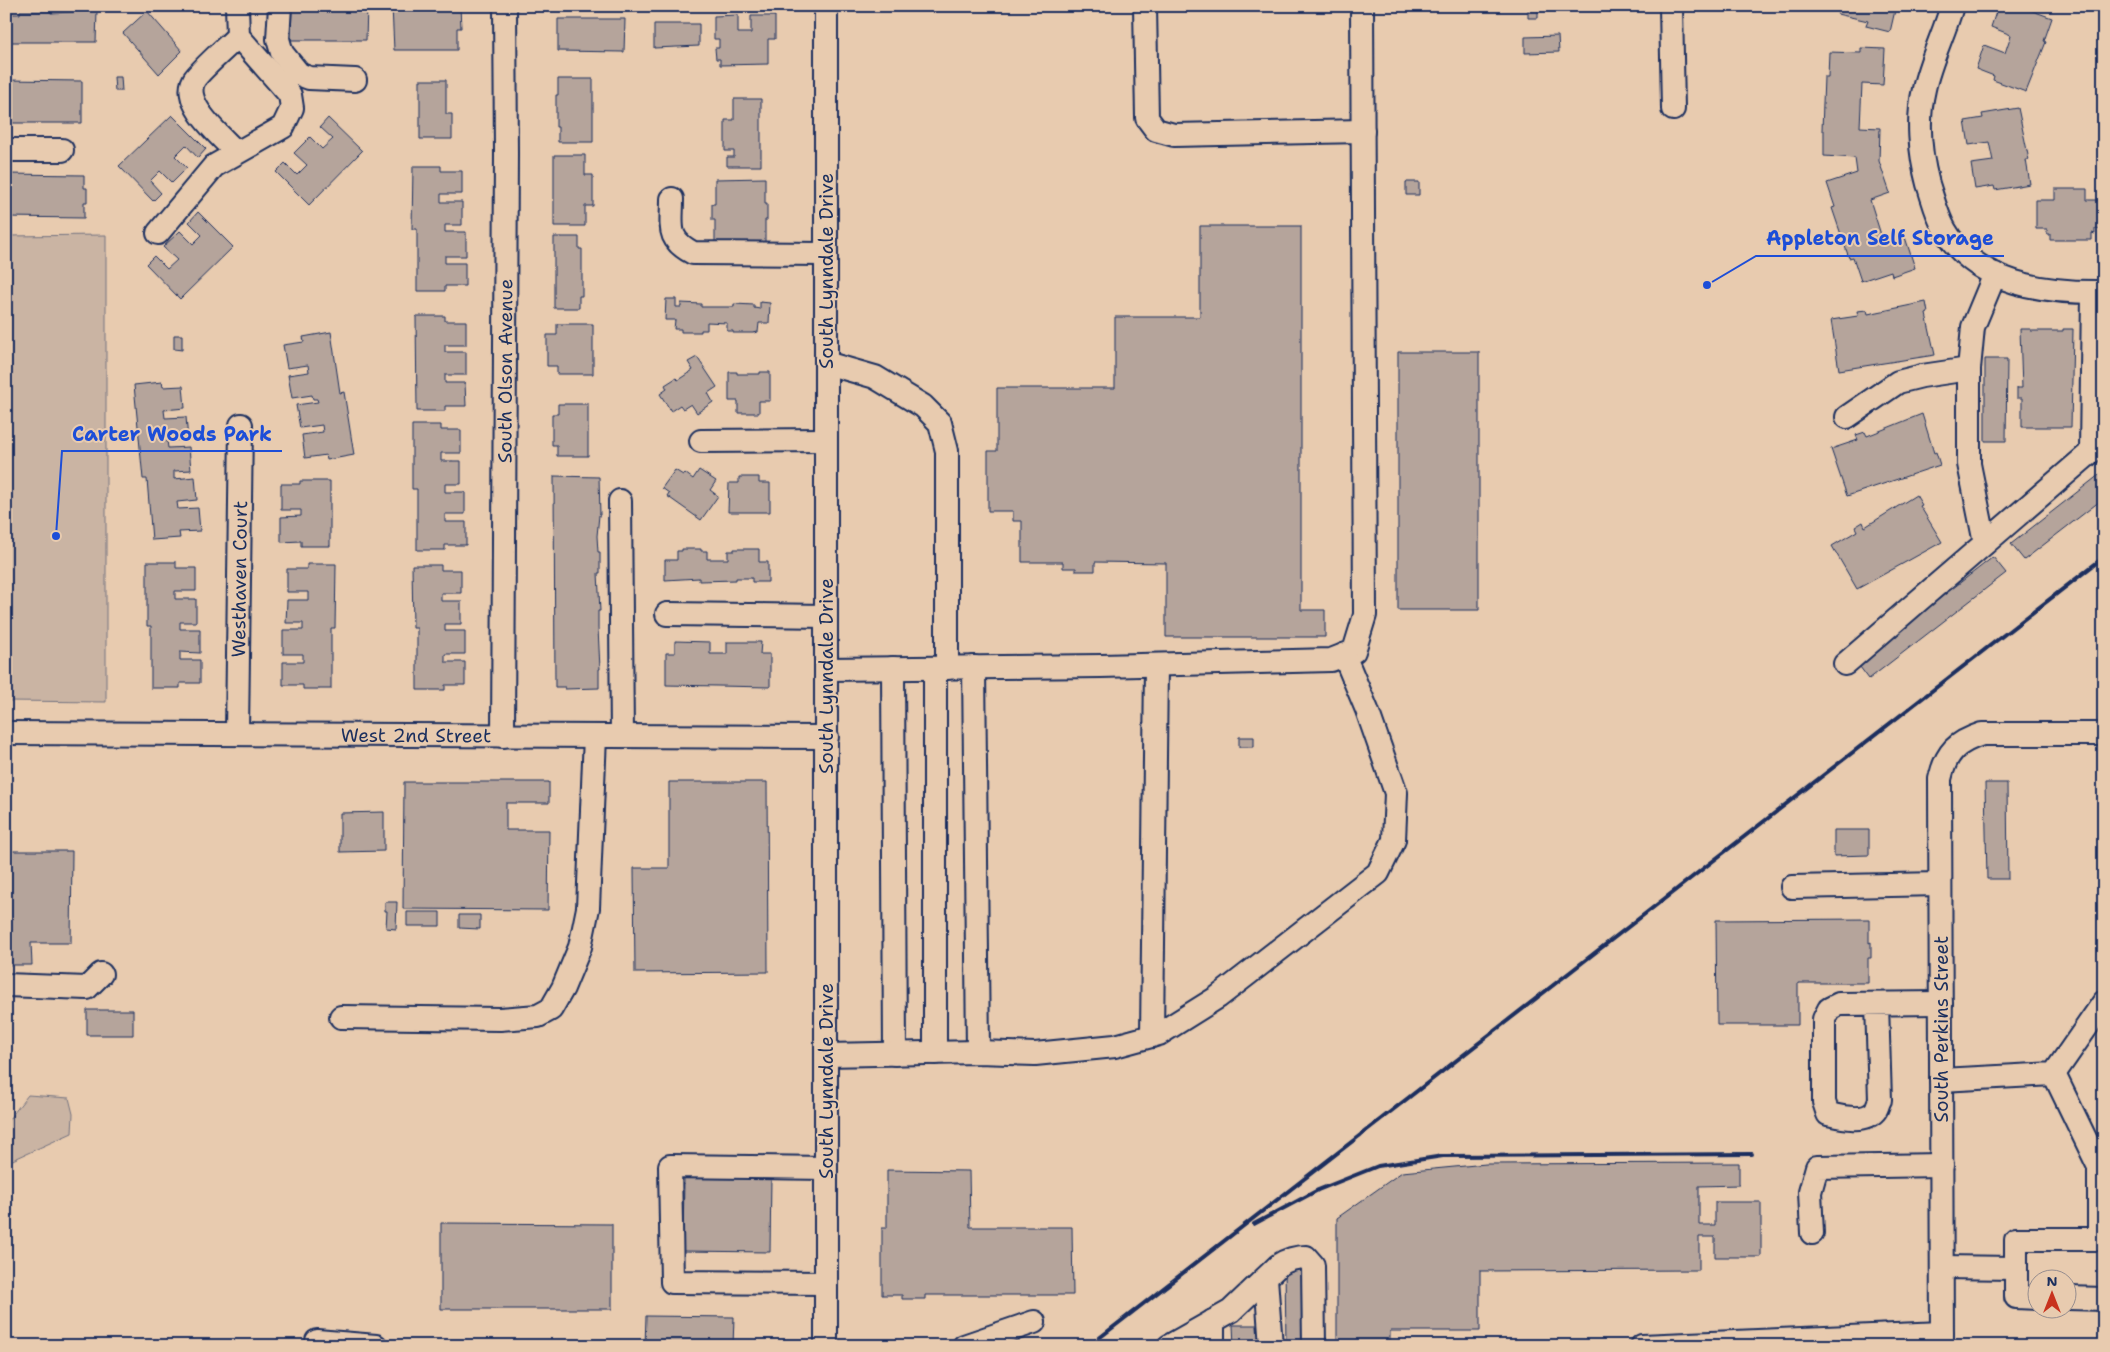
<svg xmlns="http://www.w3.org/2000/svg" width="2110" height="1352" viewBox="0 0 2110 1352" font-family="'Shantell Sans',sans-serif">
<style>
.green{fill:#cab4a3;stroke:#727280}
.building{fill:#b5a49b;stroke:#1b2f5e}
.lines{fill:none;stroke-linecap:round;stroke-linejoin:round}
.minor-casing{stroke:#1b2f5e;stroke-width:26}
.minor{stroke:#e8cbaf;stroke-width:22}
.rail{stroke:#1b2f5e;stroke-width:4}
.labels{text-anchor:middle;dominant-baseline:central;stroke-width:4;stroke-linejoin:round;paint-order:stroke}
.street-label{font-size:19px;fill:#1b2f5e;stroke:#e8cbaf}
.leader{fill:none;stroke:#1d4ed8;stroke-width:2}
.callout-dot{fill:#1d4ed8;stroke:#e8cbaf;stroke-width:2}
.callout-label{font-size:20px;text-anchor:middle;font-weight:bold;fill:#1d4ed8;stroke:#e8cbaf;stroke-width:4;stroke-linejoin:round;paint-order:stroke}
</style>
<rect width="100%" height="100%" fill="#e8cbaf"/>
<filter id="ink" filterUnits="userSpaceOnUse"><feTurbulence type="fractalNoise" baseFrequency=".02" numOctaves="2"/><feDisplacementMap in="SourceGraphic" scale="10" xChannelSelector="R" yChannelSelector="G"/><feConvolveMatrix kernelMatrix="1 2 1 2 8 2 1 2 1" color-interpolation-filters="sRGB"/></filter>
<g filter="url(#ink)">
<path class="green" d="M 106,235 L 106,702 L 6,701 L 6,236 Z
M 28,1095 L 69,1098 L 73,1114 L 72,1133 L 6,1163 L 6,1123 Z"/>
<path class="building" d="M 292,6 L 367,6 L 366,40 L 291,40 Z
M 392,6 L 460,6 L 461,28 L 457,28 L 457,50 L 394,50 Z
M 1839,6 L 1896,6 L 1890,32 L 1866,26 L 1868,21 L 1837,14 Z
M 1998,6 L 2017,10 L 2019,6 L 2052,18 L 2044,41 L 2046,42 L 2026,92 L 1993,80 L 1994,76 L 1976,69 L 1984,45 L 2005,53 L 2011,35 L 1991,27 Z
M 1528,9 L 1538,9 L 1538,18 L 1528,18 Z
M 20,11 L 51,11 L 51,13 L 97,11 L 96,42 L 6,42 L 6,14 L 20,14 Z
M 147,11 L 182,51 L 159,74 L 123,33 Z
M 738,15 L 738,33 L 751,33 L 751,16 L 775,16 L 775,39 L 768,39 L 768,64 L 720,65 L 720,59 L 716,59 L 715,48 L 719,48 L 719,39 L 714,39 L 714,16 Z
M 558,19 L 625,19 L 624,52 L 558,51 Z
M 654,24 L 699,24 L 699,46 L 654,48 Z
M 1558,36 L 1559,52 L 1525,53 L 1525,37 Z
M 1861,48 L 1885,49 L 1883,85 L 1862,84 L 1860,127 L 1880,128 L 1879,161 L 1890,193 L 1870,200 L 1883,241 L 1904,234 L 1915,268 L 1892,276 L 1891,271 L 1861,281 L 1853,257 L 1849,258 L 1832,208 L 1835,207 L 1827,183 L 1857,173 L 1855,158 L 1824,156 L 1824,130 L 1822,130 L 1824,77 L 1828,77 L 1829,52 L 1861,53 Z
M 114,77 L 121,77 L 122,91 L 115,91 Z
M 558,79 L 593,79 L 593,142 L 558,142 L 558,127 L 556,127 L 556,95 L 558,95 Z
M 6,80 L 82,81 L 82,123 L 6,123 Z
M 420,80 L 446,80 L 446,114 L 452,114 L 452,139 L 420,139 Z
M 734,99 L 761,99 L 761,166 L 727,166 L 727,157 L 734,157 L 734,151 L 725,151 L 725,120 L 734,120 Z
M 2018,108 L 2029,160 L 2026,160 L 2030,184 L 1995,190 L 1994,186 L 1975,189 L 1971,164 L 1993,161 L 1989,142 L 1969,145 L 1965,121 L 1983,118 L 1982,114 Z
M 172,115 L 206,149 L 198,158 L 186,145 L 175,156 L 187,168 L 172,183 L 160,171 L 150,181 L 161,193 L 153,201 L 119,166 Z
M 328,118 L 362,151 L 309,205 L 276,172 L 285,163 L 297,175 L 307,165 L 294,153 L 310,137 L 322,149 L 333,139 L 320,127 Z
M 554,155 L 585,155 L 585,175 L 593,175 L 593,206 L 585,206 L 585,226 L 554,226 Z
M 413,166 L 441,166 L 441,171 L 462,171 L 462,194 L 441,194 L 441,202 L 462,202 L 462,225 L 445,225 L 445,232 L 466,232 L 466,256 L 445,256 L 445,263 L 465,263 L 465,286 L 445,286 L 445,291 L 417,291 L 417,229 L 412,229 Z
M 6,174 L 84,175 L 84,188 L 87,188 L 87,202 L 84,202 L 84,218 L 6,217 Z
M 765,178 L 765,204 L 767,204 L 767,220 L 765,220 L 765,243 L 715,243 L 715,220 L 712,220 L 712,204 L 715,204 L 715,179 Z
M 1406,182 L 1419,182 L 1419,195 L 1406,195 Z
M 2055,189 L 2087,189 L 2087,200 L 2104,200 L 2104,230 L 2095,229 L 2095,234 L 2092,233 L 2092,240 L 2050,240 L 2050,234 L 2047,234 L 2047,229 L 2036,229 L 2036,200 L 2055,200 Z
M 198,212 L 233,247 L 180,299 L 146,264 L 154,256 L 167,269 L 177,260 L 163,247 L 180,231 L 193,244 L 202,235 L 189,222 Z
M 1200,226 L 1301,226 L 1301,610 L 1325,610 L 1325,637 L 1166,637 L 1166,563 L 1095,562 L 1095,571 L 1076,571 L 1076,568 L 1063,568 L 1063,562 L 1022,562 L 1022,521 L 1013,521 L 1013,511 L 988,511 L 988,451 L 997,451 L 997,388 L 1115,388 L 1115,317 L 1200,317 Z
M 554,237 L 579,237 L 579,249 L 582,249 L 582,296 L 579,296 L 579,308 L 554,308 Z
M 666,299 L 676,299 L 676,307 L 681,307 L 681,303 L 701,304 L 701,307 L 734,307 L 734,304 L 754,305 L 754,308 L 760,309 L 760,302 L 770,303 L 769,323 L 759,323 L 758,332 L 753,333 L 733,333 L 733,331 L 727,331 L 727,323 L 707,322 L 707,330 L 701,330 L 701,332 L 681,332 L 681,329 L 674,329 L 675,320 L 665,320 Z
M 1926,302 L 1928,313 L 1926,314 L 1935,355 L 1839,370 L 1831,320 L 1858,316 L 1857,311 L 1867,310 L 1868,314 Z
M 416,316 L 445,316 L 445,321 L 466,321 L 466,345 L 445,345 L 445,352 L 466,352 L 466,375 L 445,375 L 445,383 L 465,383 L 466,406 L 445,406 L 445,411 L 417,411 Z
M 557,324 L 593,324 L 593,374 L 557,374 L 557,366 L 547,366 L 547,335 L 557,335 Z
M 2020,329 L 2031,329 L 2031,331 L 2063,331 L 2063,329 L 2073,329 L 2071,427 L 2022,427 L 2022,398 L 2017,398 L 2017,388 L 2022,388 Z
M 331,332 L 340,393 L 344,392 L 354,455 L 327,460 L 326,455 L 305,458 L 302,435 L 323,432 L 322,425 L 300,428 L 296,405 L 318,402 L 317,399 L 313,399 L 312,395 L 292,398 L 288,375 L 309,372 L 308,365 L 287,368 L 283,345 L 304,342 L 303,337 Z
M 174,335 L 182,335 L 182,350 L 174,349 Z
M 1398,352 L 1479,352 L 1479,610 L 1398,610 Z
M 697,357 L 717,387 L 708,393 L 713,402 L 697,413 L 691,404 L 683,409 L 680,405 L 671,411 L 660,394 L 667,389 L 665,385 L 676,378 L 678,380 L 693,370 L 688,362 Z
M 1985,359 L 2007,359 L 2006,441 L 1985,441 Z
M 729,372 L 737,372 L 737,374 L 760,374 L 760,372 L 770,372 L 770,401 L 759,401 L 759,413 L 738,413 L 738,401 L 729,401 Z
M 162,382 L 163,387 L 183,386 L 185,408 L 164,410 L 165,418 L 186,417 L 188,439 L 167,441 L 168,448 L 189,447 L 191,470 L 174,471 L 174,479 L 195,477 L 197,500 L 177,502 L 178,509 L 198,508 L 200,531 L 179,532 L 180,538 L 152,540 L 147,479 L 143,479 L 134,385 Z
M 558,404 L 588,404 L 588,456 L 557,456 L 557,445 L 552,445 L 552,414 L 558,414 Z
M 1922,414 L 1934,453 L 1936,452 L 1940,465 L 1847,496 L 1831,449 L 1858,440 L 1856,435 L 1865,432 L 1867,436 Z
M 412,425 L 441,425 L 441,430 L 461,430 L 461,453 L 441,453 L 441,461 L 461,461 L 461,484 L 445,484 L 445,492 L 465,492 L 465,514 L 445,514 L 445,522 L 466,522 L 466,545 L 445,545 L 445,550 L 417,550 L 417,489 L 412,489 Z
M 675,470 L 683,475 L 685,473 L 693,479 L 699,470 L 716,481 L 710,490 L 718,496 L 701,520 L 667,496 L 669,493 L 662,488 Z
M 2104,471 L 2104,498 L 2024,560 L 2011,544 Z
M 554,476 L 599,477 L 600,515 L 599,515 L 597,536 L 598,552 L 600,552 L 600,573 L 598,573 L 600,611 L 598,611 L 598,628 L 600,669 L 599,669 L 599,688 L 565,689 L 565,687 L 555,687 Z
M 739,477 L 759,477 L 759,483 L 770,483 L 770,512 L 728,512 L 729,483 L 739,483 Z
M 300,481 L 330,481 L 330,546 L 301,546 L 301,541 L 281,542 L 281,517 L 301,516 L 301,510 L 281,510 L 281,484 L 300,484 Z
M 1916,495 L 1922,505 L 1920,506 L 1942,542 L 1857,589 L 1832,546 L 1857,531 L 1855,527 L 1863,522 L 1865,527 Z
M 682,549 L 701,549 L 701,551 L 707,551 L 707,559 L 728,559 L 728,551 L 734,551 L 734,549 L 759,549 L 759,562 L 768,562 L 768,582 L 752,582 L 752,578 L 736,578 L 736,580 L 699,581 L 699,578 L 665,580 L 665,560 L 677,560 L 677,551 L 682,551 Z
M 1993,557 L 2006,573 L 1869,679 L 1857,663 Z
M 147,562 L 176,562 L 176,568 L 196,568 L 196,591 L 175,591 L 175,599 L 196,599 L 196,622 L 180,622 L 180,629 L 200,629 L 200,653 L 180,652 L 180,660 L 200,660 L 200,683 L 180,683 L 180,688 L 151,688 L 151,626 L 147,626 Z
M 307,564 L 336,564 L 335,628 L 331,628 L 331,689 L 303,689 L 303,685 L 283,685 L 283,662 L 303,662 L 303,654 L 283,654 L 283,630 L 303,630 L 303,623 L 286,623 L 287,600 L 308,600 L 308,592 L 287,592 L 287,569 L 307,569 Z
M 412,565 L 441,565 L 441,570 L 461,570 L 461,593 L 441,593 L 441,601 L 461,601 L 461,624 L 445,624 L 445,631 L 465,631 L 465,654 L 445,654 L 445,662 L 465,662 L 465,685 L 445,685 L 445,690 L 417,690 L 417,628 L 413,628 Z
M 675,641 L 710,642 L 710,654 L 727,654 L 727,642 L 761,642 L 760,654 L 770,654 L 770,687 L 666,685 L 666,653 L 675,653 Z
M 1239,737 L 1254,737 L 1254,747 L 1239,747 Z
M 404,782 L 549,782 L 549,803 L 506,803 L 506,830 L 549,830 L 548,910 L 403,909 Z
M 669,782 L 767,782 L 768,972 L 635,973 L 634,868 L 669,868 Z
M 1985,783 L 2007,783 L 2008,879 L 1987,879 Z
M 384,812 L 384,851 L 340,852 L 340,813 Z
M 1834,830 L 1869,830 L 1869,855 L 1834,856 Z
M 6,851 L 72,851 L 71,943 L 31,943 L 32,965 L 6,965 Z
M 385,902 L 397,902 L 396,929 L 386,928 L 387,911 L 385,911 Z
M 407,912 L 440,912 L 440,926 L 407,926 Z
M 459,915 L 480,915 L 480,929 L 459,928 Z
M 1869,919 L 1869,943 L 1871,942 L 1871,958 L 1868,958 L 1868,983 L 1798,983 L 1798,1025 L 1717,1025 L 1716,920 Z
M 87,1010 L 133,1010 L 133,1035 L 87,1035 Z
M 1739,1163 L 1739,1185 L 1699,1186 L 1699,1225 L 1715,1225 L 1715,1202 L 1761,1202 L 1761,1257 L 1715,1257 L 1715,1237 L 1699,1237 L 1699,1270 L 1480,1271 L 1480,1331 L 1390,1331 L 1390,1346 L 1337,1346 L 1337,1218 L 1402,1172 L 1486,1164 Z
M 887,1170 L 969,1171 L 970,1227 L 1072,1227 L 1073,1295 L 925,1295 L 925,1299 L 902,1299 L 902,1295 L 882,1295 L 882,1228 L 887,1228 Z
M 684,1175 L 771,1176 L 770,1252 L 683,1251 Z
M 441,1223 L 612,1224 L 612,1309 L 441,1309 Z
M 1285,1264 L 1303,1264 L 1303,1346 L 1286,1346 Z
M 646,1316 L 734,1317 L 733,1346 L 645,1346 Z
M 1233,1325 L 1259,1325 L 1259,1346 L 1234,1346 Z"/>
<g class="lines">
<g class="minor-casing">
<g id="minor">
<path d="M 280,6 L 278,39 L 282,53 L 299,74 L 309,78 L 355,80"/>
<path d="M 826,6 L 826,1346"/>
<path d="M 1145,6 L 1147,118 L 1156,130 L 1174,135 L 1363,131"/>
<path d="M 1671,6 L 1673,109"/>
<path d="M 1952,6 C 1944,34 1930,61 1924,89 C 1917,119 1920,154 1928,184 C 1933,199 1937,216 1945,230 C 1977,285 2046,293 2104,292"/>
<path d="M 6,150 L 62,150"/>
<path d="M 236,152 C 222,137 181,104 194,80 C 200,70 228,46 238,36"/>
<path d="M 672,199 C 672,227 666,239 693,253 L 826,254"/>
<path d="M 158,233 L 214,166 L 283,127 L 292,108 L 290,95 L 238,36 L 237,6"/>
<path d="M 826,363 L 875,377 L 923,406 L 940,423 L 947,451 L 947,668"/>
<path d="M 1847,417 L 1898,382 L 1922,376 L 1969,369"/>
<path d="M 701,441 L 826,440"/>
<path d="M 620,501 L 622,736"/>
<path d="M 1985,543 L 1969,464 L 1969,369 L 1973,327 L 1995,274"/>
<path d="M 667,614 L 826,616"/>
<path d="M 1845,664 L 2091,452 L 2093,293"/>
<path d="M 974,667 L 978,1052"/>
<path d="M 893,668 L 895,1054"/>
<path d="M 935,668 L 935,1053"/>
<path d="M 827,669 L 1101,666 L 1331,660 L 1354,651 L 1365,615 L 1362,6"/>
<path id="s1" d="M 6,733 L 827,737"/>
<path id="s2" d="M 237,733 L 241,425"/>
<path id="s3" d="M 503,736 L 506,153 L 505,6"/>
<path d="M 1792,887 L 1940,884"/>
<path d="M 6,985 L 87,988 L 101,974"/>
<path d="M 1877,1004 L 1880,1100 C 1878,1103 1877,1109 1875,1111 C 1865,1123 1841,1117 1828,1114 L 1824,1102 L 1824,1019 L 1829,1009 L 1839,1004 L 1941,1003"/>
<path d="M 341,1017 L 500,1019 L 538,1016 L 551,1009 L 563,988 L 580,947 L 588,908 L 595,736"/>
<path d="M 1152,1036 L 1156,665"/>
<path d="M 826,1055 L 978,1052 L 1035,1054 L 1115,1046 L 1159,1034 L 1218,997 L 1378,873 L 1394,840 L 1396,793 L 1367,710 L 1344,655"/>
<path d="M 2054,1074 L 2099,1167 L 2099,1239"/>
<path d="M 1941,1080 L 2054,1074 L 2104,1002"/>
<path d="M 826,1168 L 670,1166 L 672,1282 L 826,1283"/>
<path d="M 1812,1233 L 1810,1192 L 1817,1167 L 1942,1165"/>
<path d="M 1942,1267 L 2015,1268"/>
<path d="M 1266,1278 L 1271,1346"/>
<path d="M 2038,1298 L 2016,1297 L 2016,1239 L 2104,1239"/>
<path d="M 2068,1298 L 2104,1299"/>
<path d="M 1213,1321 L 1213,1346"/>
<path d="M 317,1341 L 376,1346"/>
<path d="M 964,1346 L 1034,1322"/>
<path d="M 1169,1346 L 1231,1311 L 1279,1265 C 1288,1259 1296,1257 1306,1257 L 1313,1265 L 1314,1346"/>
<path d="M 1642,1346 L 1942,1333"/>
<path d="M 1942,1346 L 1940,779 C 1946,752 1957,742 1982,734 L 2104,734"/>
</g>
</g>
<use href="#minor" class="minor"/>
<path class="rail" d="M 1254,1224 L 1318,1190 L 1378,1166 L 1443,1156 L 1752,1154
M 1089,1346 L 2104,557"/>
</g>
</g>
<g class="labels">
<g class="street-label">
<text transform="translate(826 271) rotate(-90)">South Lynndale Drive</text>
<text stroke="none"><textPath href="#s3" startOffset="365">South Olson Avenue</textPath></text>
<text stroke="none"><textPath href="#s2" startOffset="154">Westhaven Court</textPath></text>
<text transform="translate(826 676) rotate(-90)">South Lynndale Drive</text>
<text stroke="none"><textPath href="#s1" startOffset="410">West 2nd Street</textPath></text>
<text transform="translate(1941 1029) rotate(-90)">South Perkins Street</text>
<text transform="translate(826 1081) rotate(-90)">South Lynndale Drive</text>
</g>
</g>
<path class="leader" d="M1707 285L1756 256H2004M56 536L62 451H282"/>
<g class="callout-dot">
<circle cx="1707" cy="285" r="5"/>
<circle cx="56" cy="536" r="5"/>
</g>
<g class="callout-label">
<text x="1880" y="245">Appleton Self Storage</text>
<text x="172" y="441">Carter Woods Park</text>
</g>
<rect width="2110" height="1352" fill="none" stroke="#e8cbaf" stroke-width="25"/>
<rect x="12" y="12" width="2085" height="1327" fill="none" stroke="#1b2f5e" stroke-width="2" filter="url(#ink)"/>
<g transform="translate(2052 1294)"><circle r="24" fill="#e8cbaf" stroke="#968d8f"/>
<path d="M0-4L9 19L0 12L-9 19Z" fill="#c8321e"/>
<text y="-8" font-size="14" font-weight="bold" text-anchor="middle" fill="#1b2f5e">N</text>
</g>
</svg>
